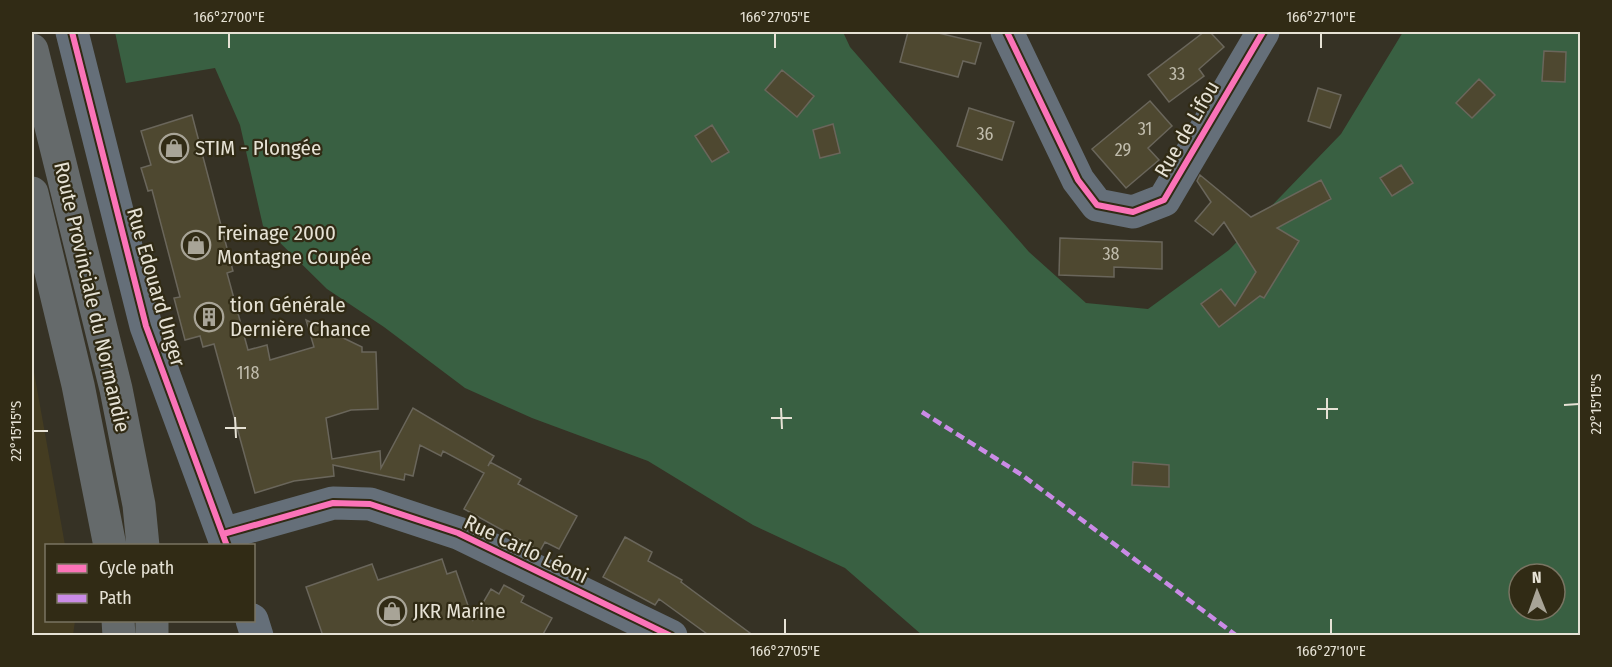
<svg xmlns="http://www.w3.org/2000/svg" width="1612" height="667" viewBox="0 0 1612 667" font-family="'Fira Sans Condensed',sans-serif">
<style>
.built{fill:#443c21}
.green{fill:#396042;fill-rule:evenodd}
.building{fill:#4e4830;stroke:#6a665b;stroke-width:1.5}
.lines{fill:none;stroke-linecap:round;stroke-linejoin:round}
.minor{stroke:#656f79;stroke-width:33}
.highway{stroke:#656a6b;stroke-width:33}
.quiet{stroke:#ca8be6;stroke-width:4.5;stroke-dasharray:9 4.5;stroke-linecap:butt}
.cycleway-casing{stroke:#312b15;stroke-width:10}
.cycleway{stroke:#fb73b8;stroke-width:6}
.ticks{fill:none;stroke:#e6e2d5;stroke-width:2}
.labels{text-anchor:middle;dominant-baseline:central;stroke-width:4.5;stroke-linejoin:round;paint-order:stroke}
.number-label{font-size:18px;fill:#c0bcac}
.street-label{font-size:21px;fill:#e6e2d5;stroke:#312b15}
.poi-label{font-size:21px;fill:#e6e2d5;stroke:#312b15;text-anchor:start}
.neatline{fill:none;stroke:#e6e2d5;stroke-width:2}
.ticks-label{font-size:15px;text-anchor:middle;fill:#e6e2d5}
</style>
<rect width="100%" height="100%" fill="#363225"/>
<path class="built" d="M 32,361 L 65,545 L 46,546 L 46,620 L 75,621 L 73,635 L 32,635 Z"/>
<path class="green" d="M 115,32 L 843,32 L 850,47 L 1029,252 L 1086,303 L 1148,309 L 1229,250 L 1341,134 L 1403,32 L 1580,32 L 1580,635 L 922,635 L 845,568 L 753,525 L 648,461 L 532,418 L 465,388 L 384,327 L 327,289 L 263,226 L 240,125 L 215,68 L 126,83 ZM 1519,574 L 1555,574 L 1555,610 L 1519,610 Z"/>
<path class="building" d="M 908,32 L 934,32 L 981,43 L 975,64 L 963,61 L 958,77 L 900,62 Z
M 1204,32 L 1210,32 L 1224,47 L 1199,69 L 1204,76 L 1169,102 L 1148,75 Z
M 1544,51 L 1566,52 L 1565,82 L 1542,81 Z
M 782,70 L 814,96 L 797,117 L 765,90 Z
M 1479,79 L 1495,95 L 1472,118 L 1456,103 Z
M 1318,88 L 1341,95 L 1330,128 L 1308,121 Z
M 1150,101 L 1172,126 L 1148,148 L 1159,160 L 1126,188 L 1092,149 Z
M 969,108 L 1014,122 L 1002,160 L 957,146 Z
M 192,115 L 233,271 L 227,273 L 248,350 L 267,345 L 270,360 L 314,347 L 306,320 L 362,347 L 362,352 L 376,352 L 378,409 L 351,410 L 326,418 L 332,459 L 380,451 L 381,468 L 413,408 L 494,456 L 488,466 L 490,462 L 521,479 L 518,484 L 577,516 L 559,549 L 545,542 L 540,551 L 464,509 L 484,473 L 443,451 L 441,456 L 420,445 L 413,476 L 405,474 L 404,480 L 333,465 L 334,476 L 294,481 L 255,493 L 214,344 L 203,347 L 200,336 L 185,340 L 174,298 L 180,297 L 152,190 L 148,191 L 141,168 L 151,165 L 141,131 Z
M 833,124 L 840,153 L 820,158 L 813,130 Z
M 712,125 L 729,152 L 712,162 L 695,136 Z
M 1401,165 L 1413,183 L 1392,196 L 1380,178 Z
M 1200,175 L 1251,217 L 1321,180 L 1331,199 L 1277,228 L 1299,241 L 1264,298 L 1260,296 L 1219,327 L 1201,304 L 1221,289 L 1235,306 L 1256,272 L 1224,222 L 1213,235 L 1195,221 L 1211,202 L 1197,181 Z
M 1060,238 L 1162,242 L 1162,269 L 1114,267 L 1114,277 L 1059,275 Z
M 1133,462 L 1169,465 L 1169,487 L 1132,485 Z
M 625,537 L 652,552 L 648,561 L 682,580 L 681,582 L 754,636 L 710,636 L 659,599 L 655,605 L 603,577 Z
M 442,559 L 447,574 L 456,571 L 473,620 L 491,589 L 499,594 L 504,585 L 524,596 L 521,602 L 552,618 L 542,636 L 323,636 L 306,587 L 372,564 L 378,580 Z"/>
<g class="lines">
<path class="minor" d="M 72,32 L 146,326 L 227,546
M 1007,32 L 1078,180 L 1097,205 L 1133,212 L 1164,200 L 1263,32
M 223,534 L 333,503 L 370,504 L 458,533 L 671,636
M 252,620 L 257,636"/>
<path class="highway" d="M 32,50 L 116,389 L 139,505 L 143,546
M 32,193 L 78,385 L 110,546
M 118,620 L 119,636
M 152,620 L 152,636"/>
<path class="quiet" d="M 922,412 L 1022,475 L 1237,636"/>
<g class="cycleway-casing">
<path id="cycleway" d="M 72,32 L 146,326 L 227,546
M 1007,32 L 1078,180 L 1097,205 L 1133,212 L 1164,200 L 1263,32
M 223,534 L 333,503 L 370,504 L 458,533 L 671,636"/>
</g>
<use href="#cycleway" class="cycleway"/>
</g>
<path class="ticks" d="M 229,33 L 229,48M 775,33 L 775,48M 1321,33 L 1321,48M 1327,398 L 1327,419M 1564,405 L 1579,404M 781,408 L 782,429M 1317,409 L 1338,409M 235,417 L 236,438M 771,418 L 792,418M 225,428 L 246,428M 33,431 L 48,431M 785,619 L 785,634M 1331,619 L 1331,634"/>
<defs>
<g id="shop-ring" transform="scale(1.5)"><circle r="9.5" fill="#312b15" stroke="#a8a497" stroke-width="1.5"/><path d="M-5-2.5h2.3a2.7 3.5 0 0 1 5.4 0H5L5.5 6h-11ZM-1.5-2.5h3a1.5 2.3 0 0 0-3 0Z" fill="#a8a497"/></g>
<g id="building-ring" transform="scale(1.5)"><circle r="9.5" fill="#312b15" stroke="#a8a497" stroke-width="1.5"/><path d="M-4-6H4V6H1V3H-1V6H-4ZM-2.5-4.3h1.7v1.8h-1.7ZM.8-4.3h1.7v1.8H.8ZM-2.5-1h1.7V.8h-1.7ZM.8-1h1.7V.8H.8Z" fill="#a8a497"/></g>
</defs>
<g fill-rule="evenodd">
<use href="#shop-ring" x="174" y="148"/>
<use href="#shop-ring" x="196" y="245"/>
<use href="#building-ring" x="209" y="317"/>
<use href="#shop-ring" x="392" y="611"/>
</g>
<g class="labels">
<g class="number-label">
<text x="1177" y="74">33</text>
<text x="1145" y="129">31</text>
<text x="985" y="134">36</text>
<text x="1123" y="150">29</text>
<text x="1111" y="254">38</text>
<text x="248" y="373">118</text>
</g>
<g class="street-label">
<text transform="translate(1187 129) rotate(-60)">Rue de Lifou</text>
<text transform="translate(156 287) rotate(74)">Rue Edouard Unger</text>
<text transform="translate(92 297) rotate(77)">Route Provinciale du Normandie</text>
<text transform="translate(526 549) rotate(25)">Rue Carlo Léoni</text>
</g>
<g class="poi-label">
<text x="195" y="148">STIM - Plongée</text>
<text x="217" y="233">Freinage 2000<tspan x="217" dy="24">Montagne Coupée</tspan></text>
<text x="230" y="305">tion Générale<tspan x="230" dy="24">Dernière Chance</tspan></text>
<text x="413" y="611">JKR Marine</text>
</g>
</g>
<rect width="1612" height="667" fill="none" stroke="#312b15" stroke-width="66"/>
<rect x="45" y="544" width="210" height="78" fill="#312b15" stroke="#797462" stroke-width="1.5"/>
<rect x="57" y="564" width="30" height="9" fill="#fb73b8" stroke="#797462" stroke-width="1.5"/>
<text x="99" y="574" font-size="18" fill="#e6e2d5">Cycle path</text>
<rect x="57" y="594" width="30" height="9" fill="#ca8be6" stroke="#797462" stroke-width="1.5"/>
<text x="99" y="604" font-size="18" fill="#e6e2d5">Path</text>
<g transform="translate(1537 592) rotate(359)"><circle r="28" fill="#312b15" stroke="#797462" stroke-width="1.5"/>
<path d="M0-4.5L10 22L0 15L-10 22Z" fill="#a8a497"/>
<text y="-9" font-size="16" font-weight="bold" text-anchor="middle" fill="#e6e2d5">N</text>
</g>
<rect x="33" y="33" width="1546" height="601" class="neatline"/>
<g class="ticks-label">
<text x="229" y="22">166°27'00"E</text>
<text x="775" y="22">166°27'05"E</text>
<text x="1321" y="22">166°27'10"E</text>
<text transform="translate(1596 404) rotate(-90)" y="5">22°15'15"S</text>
<text transform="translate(16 431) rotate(-90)" y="5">22°15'15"S</text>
<text x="785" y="656">166°27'05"E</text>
<text x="1331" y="656">166°27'10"E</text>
</g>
</svg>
